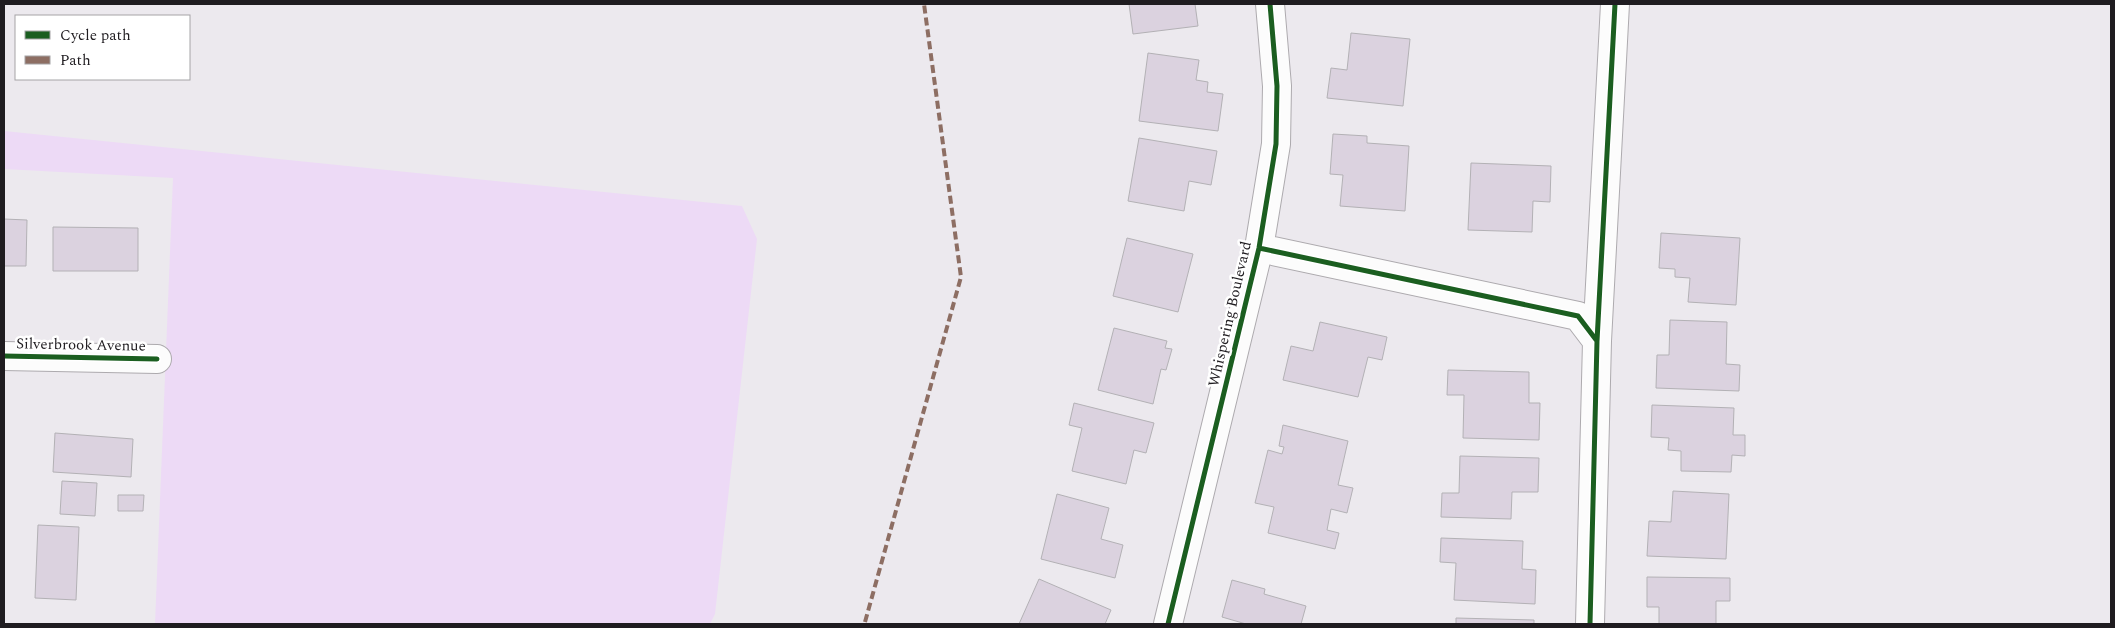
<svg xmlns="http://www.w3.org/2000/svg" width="2115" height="628" viewBox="0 0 2115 628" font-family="Spectral,serif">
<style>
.green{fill:#eddaf6}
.building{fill:#dbd2df;stroke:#b3b1b5}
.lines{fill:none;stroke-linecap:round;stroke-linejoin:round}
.minor-casing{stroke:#adaaae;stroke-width:30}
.minor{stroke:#fcfcfc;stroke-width:28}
.quiet{stroke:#8d6e63;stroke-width:4;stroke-dasharray:8 4;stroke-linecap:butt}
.cycleway-casing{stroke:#fff;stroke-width:8}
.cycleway{stroke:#1b5e20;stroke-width:5}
.labels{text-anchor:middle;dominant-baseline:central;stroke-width:5;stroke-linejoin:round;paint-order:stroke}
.street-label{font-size:15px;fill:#1f1c20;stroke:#fff}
</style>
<rect width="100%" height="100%" fill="#ece9ee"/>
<path class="green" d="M 4,131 L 742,206 L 757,239 L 715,614 L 710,624 L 155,624 L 173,178 L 4,169 Z"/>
<path class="building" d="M 1129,4 L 1195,4 L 1198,26 L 1133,34 Z
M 1351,33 L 1410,39 L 1403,106 L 1327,98 L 1331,68 L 1347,70 Z
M 1148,53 L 1199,60 L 1196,80 L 1208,82 L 1207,92 L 1223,94 L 1218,131 L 1139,121 Z
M 1333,134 L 1367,136 L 1367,143 L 1409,146 L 1405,211 L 1340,206 L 1343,175 L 1330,174 Z
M 1139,138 L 1217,151 L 1211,185 L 1189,181 L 1184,211 L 1128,201 Z
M 1471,163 L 1551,166 L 1550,202 L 1533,201 L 1532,232 L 1468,230 Z
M 4,219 L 27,220 L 26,266 L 4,266 Z
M 53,227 L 138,228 L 138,271 L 53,271 Z
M 1661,233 L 1740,238 L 1736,305 L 1688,302 L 1690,278 L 1675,277 L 1675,269 L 1659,268 Z
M 1127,238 L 1193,254 L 1178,312 L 1113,296 Z
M 1670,320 L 1727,322 L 1726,364 L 1740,365 L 1739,391 L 1656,388 L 1657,355 L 1669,355 Z
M 1320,322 L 1387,337 L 1382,360 L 1368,357 L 1358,397 L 1283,380 L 1291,346 L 1313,351 Z
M 1114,328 L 1167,341 L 1165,348 L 1172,349 L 1166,370 L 1161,369 L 1153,404 L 1098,390 Z
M 1448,370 L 1529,372 L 1529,403 L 1540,403 L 1539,440 L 1463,438 L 1464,395 L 1447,395 Z
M 1074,403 L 1154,423 L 1146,453 L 1134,450 L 1126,484 L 1072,471 L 1082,428 L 1069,425 Z
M 1652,405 L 1734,408 L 1733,435 L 1745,435 L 1745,456 L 1732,455 L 1731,472 L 1681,471 L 1681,451 L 1668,450 L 1669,438 L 1651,437 Z
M 1283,425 L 1348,441 L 1338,485 L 1353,488 L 1347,513 L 1331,509 L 1327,530 L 1339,533 L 1335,549 L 1268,533 L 1274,507 L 1255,503 L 1268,450 L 1282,454 L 1284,447 L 1279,446 Z
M 55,433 L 133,439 L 131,477 L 53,472 Z
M 1460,456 L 1539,458 L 1538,492 L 1512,492 L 1511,519 L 1441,517 L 1442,493 L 1459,493 Z
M 62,481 L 97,483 L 95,516 L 60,514 Z
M 1673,491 L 1729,494 L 1726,559 L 1647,556 L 1649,521 L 1671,522 Z
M 1057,494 L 1109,508 L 1101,539 L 1123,545 L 1115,578 L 1041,559 Z
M 118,495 L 144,495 L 143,511 L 118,511 Z
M 38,525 L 79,527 L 76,600 L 35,598 Z
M 1441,538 L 1523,541 L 1522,569 L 1536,570 L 1535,604 L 1454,600 L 1456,563 L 1440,562 Z
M 1647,577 L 1730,578 L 1730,601 L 1716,601 L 1716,624 L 1659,624 L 1659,607 L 1647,607 Z
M 1039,579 L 1111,610 L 1105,624 L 1019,624 Z
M 1232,580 L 1265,589 L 1264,594 L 1306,606 L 1301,624 L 1246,624 L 1222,617 Z
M 1456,618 L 1534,620 L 1534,624 L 1456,624 Z"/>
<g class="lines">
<g class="minor-casing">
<path id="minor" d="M 1259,248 L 1578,316 L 1597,341 L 1590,624
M 1597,341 L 1615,4
M 4,356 L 157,359
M 1168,624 L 1259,248 L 1276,144 L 1277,86 L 1270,4"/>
</g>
<use href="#minor" class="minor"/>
<path class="quiet" d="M 865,622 L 961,277 L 924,4"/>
<g class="cycleway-casing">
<path id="cycleway" d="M 1259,248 L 1578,316 L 1597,341 L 1590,624
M 1597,341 L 1615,4
M 4,356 L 157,359
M 1168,624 L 1259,248 L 1276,144 L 1277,86 L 1270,4"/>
</g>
<use href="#cycleway" class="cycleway"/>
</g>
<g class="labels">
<g class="street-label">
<text transform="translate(1230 314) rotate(-77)">Whispering Boulevard</text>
<text transform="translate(81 345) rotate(1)">Silverbrook Avenue</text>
</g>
</g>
<rect width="2115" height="628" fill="none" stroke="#1f1c20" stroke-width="10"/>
<rect x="15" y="15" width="175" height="65" fill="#ffffff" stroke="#a5a4a6"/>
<rect x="25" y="31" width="25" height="8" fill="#1b5e20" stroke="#a5a4a6"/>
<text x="60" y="40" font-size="15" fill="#1f1c20">Cycle path</text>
<rect x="25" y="56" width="25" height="8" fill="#8d6e63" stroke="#a5a4a6"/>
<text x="60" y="65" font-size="15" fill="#1f1c20">Path</text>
</svg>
